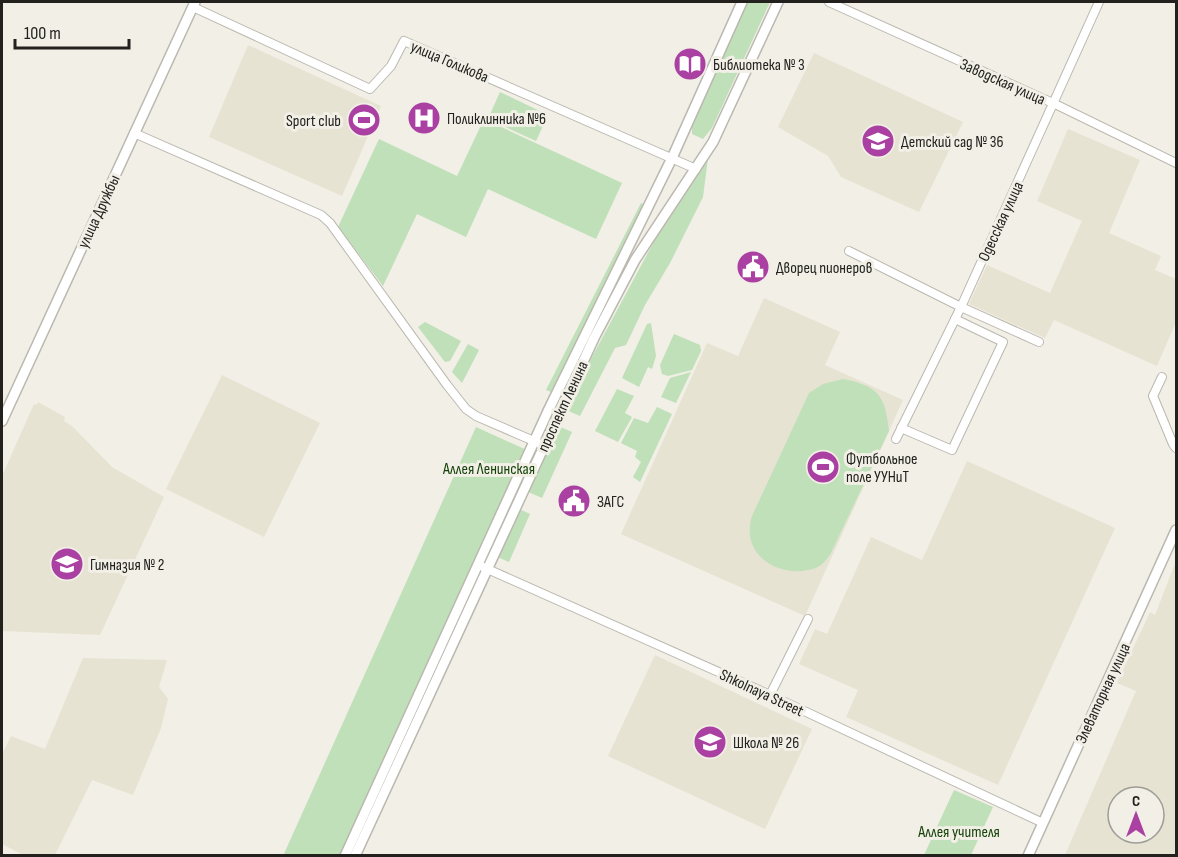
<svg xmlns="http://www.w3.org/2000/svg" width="1178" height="857" viewBox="0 0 1178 857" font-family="'Sofia Sans Condensed',sans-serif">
<rect width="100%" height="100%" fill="#f1efe6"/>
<g fill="#e7e3d3" fill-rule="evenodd">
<path d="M248 45 381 106 342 196 209 137Z"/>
<path d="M814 53 963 122 919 212 841 177 828 156 778 127Z"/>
<path d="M1068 129 1140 160 1109 233 1161 256 1155 270 1176 279V322L1157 366 1054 320 1045 338 969 304 987 265 1050 293 1082 221 1037 201Z"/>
<path d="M764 298 840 332 825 365 903 400 805 616 621 534 707 343 738 356Z"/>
<path d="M222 375 320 423 264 537 166 489Z"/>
<path d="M38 402 65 417 64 421 72 426 112 467 164 497 100 635 2 631V476L34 404 36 405Z"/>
<path d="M967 461 1115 528 998 785 846 717 858 690 799 664 815 629 827 634 871 537 922 560Z"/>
<path d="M1176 561V855H1065L1136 691 1117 683 1150 612 1155 615ZM1118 797H1154V833H1118Z"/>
<path d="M655 655 812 729 765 829 608 756Z"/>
<path d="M83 658 167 660 159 687 168 699 161 728 133 795 92 780 55 855H23L2 844V754L11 736 45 749Z"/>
</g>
<g fill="#bfe0b8">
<path d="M746 2H770L712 128 703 139 692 134V122Z"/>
<path d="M500 92 548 115 536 141 488 119Z"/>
<path d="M484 119 622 183 596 239 488 189 466 237 417 214 383 286 338 227 379 139 457 176Z"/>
<path d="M708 158 703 197 670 263 645 305 626 345 615 348 580 416 564 409 664 223Z"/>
<path d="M641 203 645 205 551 392 546 390Z"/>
<path d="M425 322 461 341 450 361 445 362 418 327Z"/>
<path d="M651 323 656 356 652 369 648 367 639 387 622 378 647 324Z"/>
<path d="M674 334 700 345 701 351 692 370 668 376 662 374 660 365Z"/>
<path d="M468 344 479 350 462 383 452 372Z"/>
<path d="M691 372 676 403 661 397 670 378Z"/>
<path d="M843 379C879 386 885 396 889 431L830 555C827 558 824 563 821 565 816 569 808 570 803 571 770 574 741 550 752 516L809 393 823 384Z"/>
<path d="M617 389 634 396 625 413 632 417 618 442 595 431Z"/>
<path d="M657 407 672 414 640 482 633 477 641 462 635 457 637 451 621 443 634 418 648 423Z"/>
<path d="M556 425 572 432 542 498 526 491Z"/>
<path d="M476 427 529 451 340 855 283 856Z"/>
<path d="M517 508 530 514 509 562 495 556Z"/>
<path d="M954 790 993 807 971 855H924Z"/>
</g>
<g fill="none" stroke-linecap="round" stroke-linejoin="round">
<g stroke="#bab8af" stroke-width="10">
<g id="minor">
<path d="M829 2 1055 104 1176 163"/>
<path d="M193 7 370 89 391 66 404 41 696 169"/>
<path d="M134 133 321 215 330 223 447 385 466 409 476 416 543 445"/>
<path d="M849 251 961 307 1039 342"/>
<path d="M1162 377 1153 396 1173 444 1176 448"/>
<path d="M901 428 952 450 1003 342 955 319"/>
<path d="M896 439 961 307 1099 2"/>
<path d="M483 567 770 695 1043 823"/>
<path d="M770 695 808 619"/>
</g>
</g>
<g stroke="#bab8af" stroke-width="12">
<g id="major">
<path d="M2 421 195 2"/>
<path d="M345 856 548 411 672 158 742 2"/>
<path d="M355 856 594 338 635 260 713 142 778 2"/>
<path d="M1028 856 1176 530"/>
</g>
</g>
<use href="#minor" stroke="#fff" stroke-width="8"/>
<use href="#major" stroke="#fff" stroke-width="9"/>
</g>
<defs>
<g id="library-disc" transform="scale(1.725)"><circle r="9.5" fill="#aa41a2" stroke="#f1efe6"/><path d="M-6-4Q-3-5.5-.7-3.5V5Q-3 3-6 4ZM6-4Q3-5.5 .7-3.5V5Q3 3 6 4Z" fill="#fff"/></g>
<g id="hospital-disc" transform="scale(1.725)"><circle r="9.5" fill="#aa41a2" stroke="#f1efe6"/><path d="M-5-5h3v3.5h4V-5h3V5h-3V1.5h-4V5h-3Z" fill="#fff"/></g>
<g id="stadium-disc" transform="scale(1.725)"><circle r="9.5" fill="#aa41a2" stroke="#f1efe6"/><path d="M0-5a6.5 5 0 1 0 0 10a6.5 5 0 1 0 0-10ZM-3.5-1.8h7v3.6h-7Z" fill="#fff"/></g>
<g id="school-disc" transform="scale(1.725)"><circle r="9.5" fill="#aa41a2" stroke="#f1efe6"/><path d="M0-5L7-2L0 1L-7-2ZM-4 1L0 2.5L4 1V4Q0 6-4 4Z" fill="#fff"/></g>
<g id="civic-disc" transform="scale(1.725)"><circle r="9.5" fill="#aa41a2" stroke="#f1efe6"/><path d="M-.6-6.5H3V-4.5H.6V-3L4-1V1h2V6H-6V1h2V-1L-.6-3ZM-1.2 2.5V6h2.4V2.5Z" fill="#fff"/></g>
</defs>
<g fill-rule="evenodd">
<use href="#library-disc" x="690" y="64"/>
<use href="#hospital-disc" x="424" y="118"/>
<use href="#stadium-disc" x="364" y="120"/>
<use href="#school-disc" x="878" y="141"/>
<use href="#civic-disc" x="753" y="267"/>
<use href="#stadium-disc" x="823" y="467"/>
<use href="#civic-disc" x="574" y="501"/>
<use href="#school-disc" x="67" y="564"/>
<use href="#school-disc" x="710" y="742"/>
</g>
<g text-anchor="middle" stroke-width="6" stroke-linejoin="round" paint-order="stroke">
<g font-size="16" fill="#22211e" stroke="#f1efe6">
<text transform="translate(450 61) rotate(23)" y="6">улица Голикова</text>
<text transform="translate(1003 81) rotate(24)" y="6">Заводская улица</text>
<text transform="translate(98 211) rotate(-65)" y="6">улица Дружбы</text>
<text transform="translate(1000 221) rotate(-65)" y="6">Одесская улица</text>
<text transform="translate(562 406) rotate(-65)" y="6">проспект Ленина</text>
<text transform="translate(762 692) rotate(25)" y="6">Shkolnaya Street</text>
<text transform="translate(1102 693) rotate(-65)" y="6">Элеваторная улица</text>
</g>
<g font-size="16" fill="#22211e" stroke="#f1efe6" text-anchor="start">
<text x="713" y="70">Библиотека № 3</text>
<text x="447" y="124">Поликлинника №6</text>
<text x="341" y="126" text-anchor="end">Sport club</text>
<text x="901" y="147">Детский сад № 36</text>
<text x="776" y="273">Дворец пионеров</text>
<text x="846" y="464">Футбольное<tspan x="846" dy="18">поле УУНиТ</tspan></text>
<text x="597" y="507">ЗАГС</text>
<text x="90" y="570">Гимназия № 2</text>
<text x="733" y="748">Школа № 26</text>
</g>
<g font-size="16" fill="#16430a" stroke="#f1efe6">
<text x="489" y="474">Аллея Ленинская</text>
<text x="959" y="837">Аллея учителя</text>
</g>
</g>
<rect width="1178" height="857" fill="none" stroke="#22211e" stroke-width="6"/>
<g transform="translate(1136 815)"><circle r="28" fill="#f1efe6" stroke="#9e9d96" stroke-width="1.5"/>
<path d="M0-4.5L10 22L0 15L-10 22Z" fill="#aa41a2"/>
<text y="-9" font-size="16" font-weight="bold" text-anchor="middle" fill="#22211e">С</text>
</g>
<path d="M15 39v9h114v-9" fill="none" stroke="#22211e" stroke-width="3"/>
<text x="24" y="39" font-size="18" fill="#22211e" stroke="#f1efe6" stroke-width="4.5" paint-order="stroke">100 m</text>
</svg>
